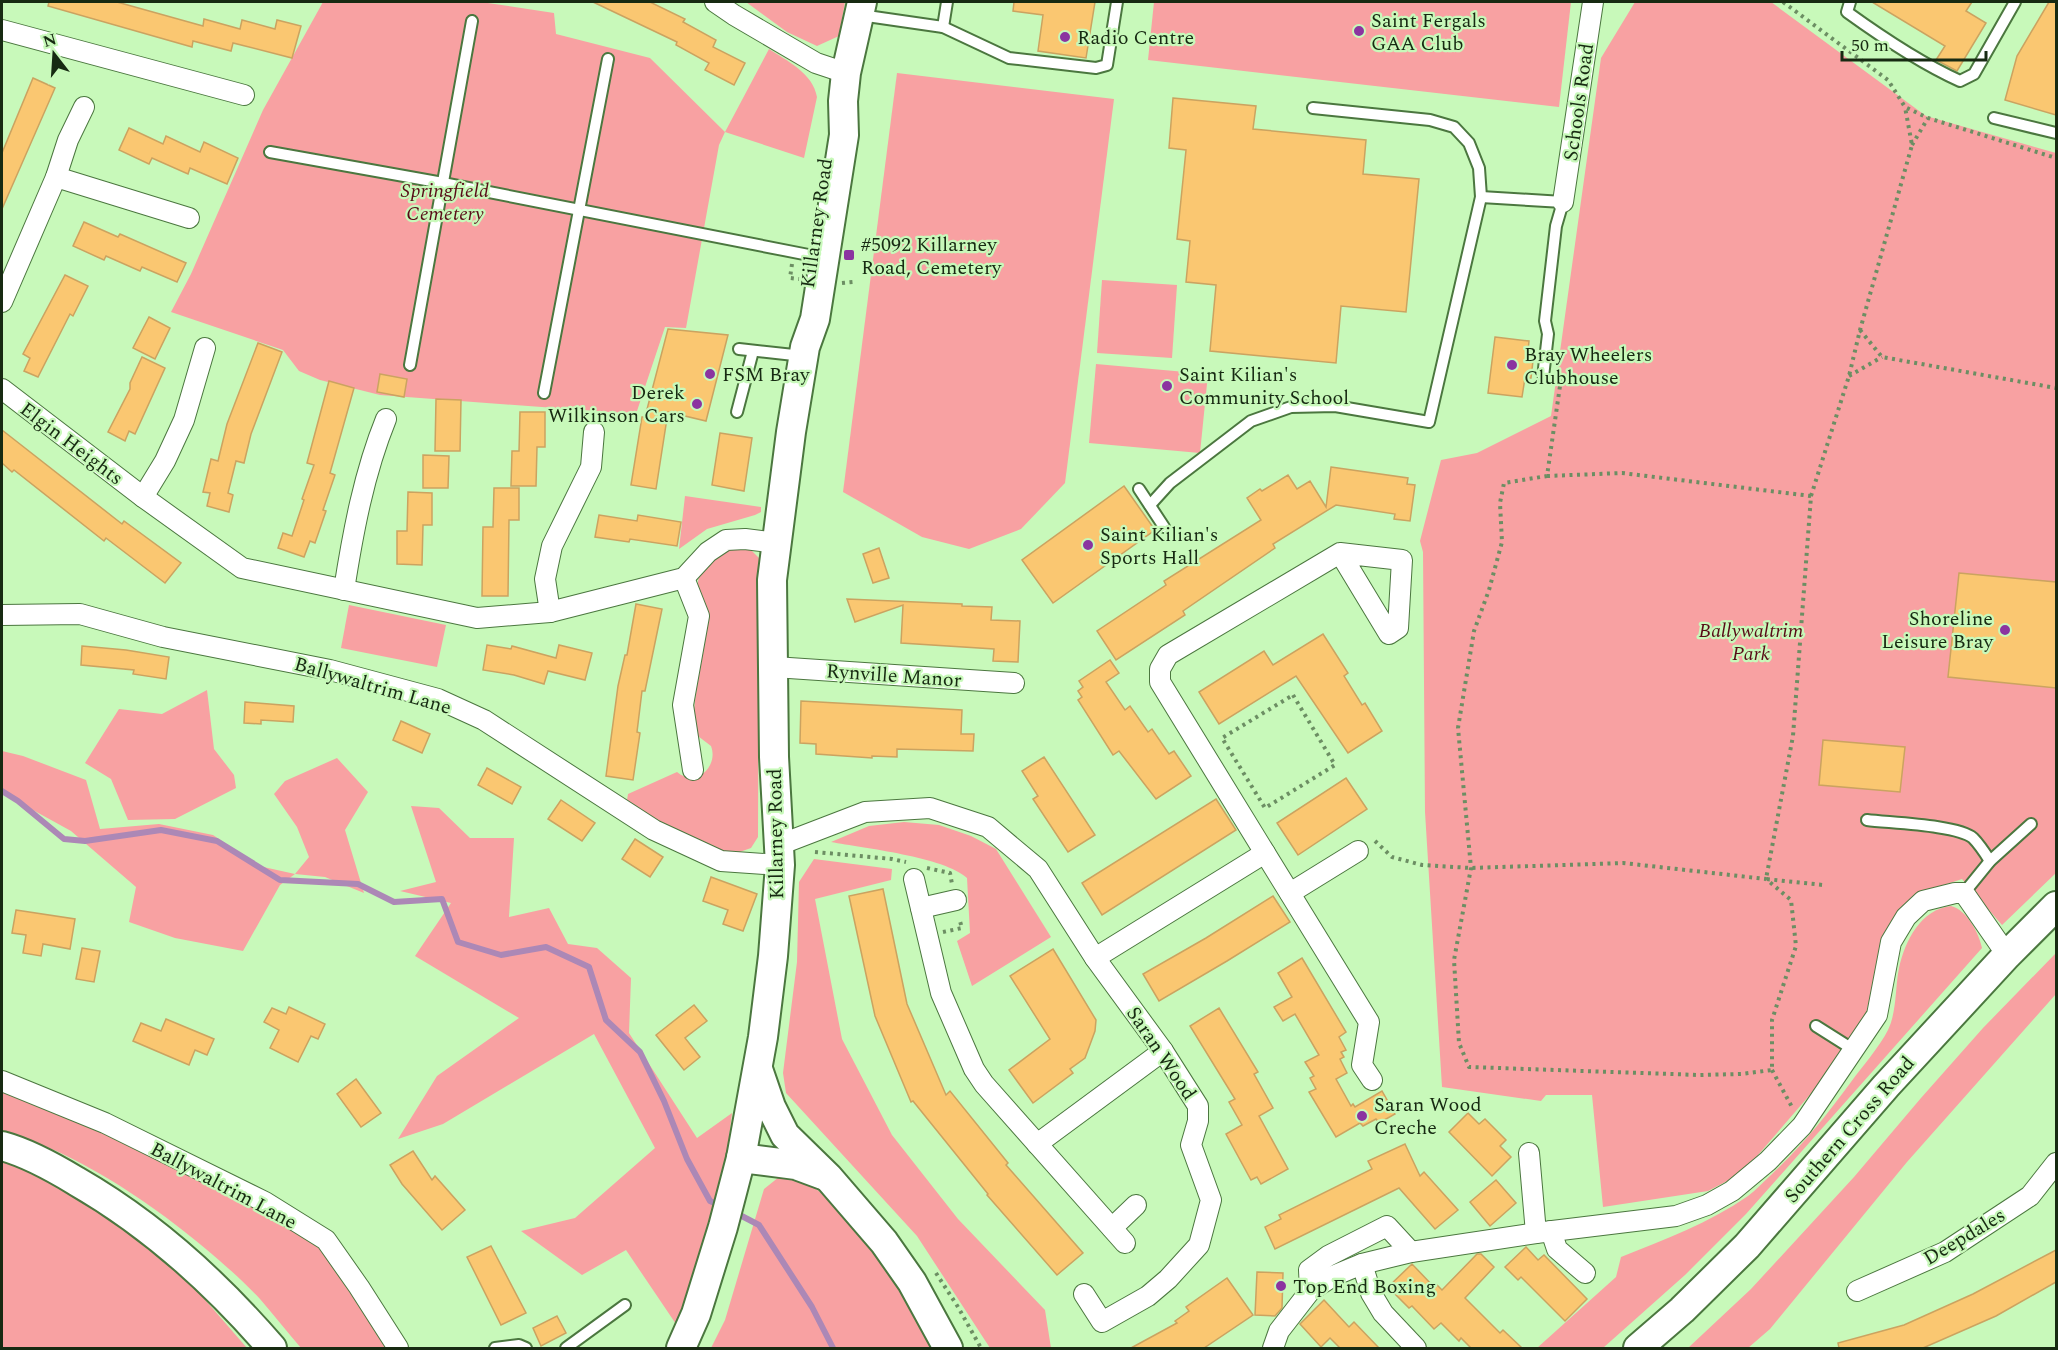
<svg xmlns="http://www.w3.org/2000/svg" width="2058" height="1350" viewBox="0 0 2058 1350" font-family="Spectral,serif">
<rect width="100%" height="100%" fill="#c8f9ba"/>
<g fill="#f8a1a2">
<path d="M323 2H481L554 13 556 34 650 58 725 132 769 49C787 61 813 73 817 97L804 158 725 132 719 145 686 328 665 327 636 414 380 395 320 380 299 371 283 350 171 312 191 274 263 110Z"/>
<path d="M746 2H845L839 36 817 46 787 32Z"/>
<path d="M1154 2H1571L1559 107 1148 60Z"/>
<path d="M1635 2H1771L1926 116 2056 153V873L2002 925 1962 879 1914 895 1885 938 1865 1017 1833 1068 1752 1162 1731 1179 1708 1191 1603 1207 1592 1095H1546L1541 1101 1442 1087 1425 812 1423 552 1420 541 1441 460 1477 453 1551 416 1601 58Z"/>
<path d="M897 73 1114 99 1065 483 1021 529 969 549 922 537 843 492Z"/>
<path d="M1102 280 1177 285 1172 358 1097 353Z"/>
<path d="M1096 364 1208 374 1200 453 1089 443Z"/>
<path d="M685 496 761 507V512L755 515 707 529 679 549Z"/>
<path d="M737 547 751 550 759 558 758 837 751 848 731 855 626 807 628 794 677 772C695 788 719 767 711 746L694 733C691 696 705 660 707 622 708 608 697 596 698 582 699 570 709 559 716 550Z"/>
<path d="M349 605 446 625 437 667 341 648Z"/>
<path d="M207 690 214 749 234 775 236 788 175 819 128 820 111 779 85 763 119 709 162 714Z"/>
<path d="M2 751 23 756 86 780 100 829 159 824 213 835 259 866 295 874 309 857 297 827 274 794 285 781 337 758 368 792 345 830 364 893 325 877 295 874 280 885 243 951 175 938 129 922 136 887 71 831 2 793Z"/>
<path d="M411 806 439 808 470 838H514L509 917 549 908 568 944 597 948 631 978 629 1033 697 1138 732 1113 720 1212 678 1327 626 1250 582 1275 521 1231 575 1218 655 1148 594 1034 443 1124 398 1139 437 1076 519 1018 415 956 451 903 400 891 436 882Z"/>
<path d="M904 822 939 825 971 836 996 849 1051 937 972 986 957 941 970 933 967 878C945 857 863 848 831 842L869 826Z"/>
<path d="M814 859 892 869 891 880 815 899 842 1039 892 1135 958 1219 1045 1310 1051 1348H990L917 1236 786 1093 783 1073 797 962 799 882Z"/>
<path d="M1951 906C1967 910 1979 933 1982 948L1746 1214 1685 1275 1603 1348H1537L1616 1277 1621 1257C1664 1240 1709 1223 1748 1196 1756 1190 1763 1182 1771 1175 1801 1147 1827 1115 1851 1082 1862 1067 1880 1046 1888 1030 1897 1011 1895 988 1899 968 1905 941 1921 909 1951 906Z"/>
<path d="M2056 953V994L1907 1162 1770 1329 1748 1348H1688L1751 1289 1854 1177 1921 1098 1983 1028Z"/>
<path d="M2 1090 102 1132 253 1203 313 1242 336 1265 387 1348H301C287 1332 274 1315 260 1299 200 1236 86 1151 2 1132Z"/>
<path d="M2 1161 40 1171 174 1264 247 1348H2Z"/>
<path d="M788 1175C796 1179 805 1182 813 1187 860 1219 907 1297 931 1348H711L725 1320 764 1189 779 1177Z"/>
</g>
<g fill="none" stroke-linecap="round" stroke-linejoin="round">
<g stroke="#ac88b6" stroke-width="6">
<path d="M2 791 18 801 64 839 85 841 161 830 217 841 280 880 358 884 394 902 442 899 458 942 501 955 546 947 589 967 606 1020 640 1052 664 1101 687 1159 710 1201 721 1206"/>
<path d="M736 1213 759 1225 812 1307 833 1348"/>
</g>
</g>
<g fill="#fac771" stroke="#cba360" stroke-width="1.5">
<path d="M49 2H117L203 26 204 19 240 29 242 20 275 29 277 20 301 26 292 58 233 43 231 51 193 41 192 47 48 6Z"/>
<path d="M593 2H650L685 19 683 22 716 40 713 47 745 63 734 85 705 70 709 63 676 45 677 42Z"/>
<path d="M1014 2H1095L1086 58 1038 51 1043 15 1013 11Z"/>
<path d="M1872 2H1972L1966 11 1986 23 1957 71 1936 60 1945 46Z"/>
<path d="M2049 2H2056V115L2005 100 2017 56Z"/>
<path d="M33 78 55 88 2 209V153Z"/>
<path d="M1173 98 1256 106 1253 129 1366 140 1363 174 1419 179 1406 312 1341 306 1336 363 1210 351 1216 285 1186 282 1190 241 1177 239 1186 150 1169 148Z"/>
<path d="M129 128 163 144 166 136 200 152 204 142 238 158 227 184 190 168 188 174 152 158 149 164 119 150Z"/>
<path d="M84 222 118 237 120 234 186 263 177 282 142 267 140 271 106 256 104 260 73 246Z"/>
<path d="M65 275 88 286 73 316 70 314 38 377 24 371 30 358 23 354Z"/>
<path d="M149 317 170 328 155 359 133 348Z"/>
<path d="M668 329 728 335 706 421 668 412 656 489 631 485 642 417H645Z"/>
<path d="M1495 337 1529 341 1528 351 1534 352 1531 378H1525L1522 397 1488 393Z"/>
<path d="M258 343 282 352 251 434 244 463 236 461 228 493 233 495 229 512 207 506 210 493 203 492 211 459 218 461 227 424Z"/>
<path d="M142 357 165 368 135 434 129 431 125 441 108 432 130 389V383Z"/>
<path d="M380 374 407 379 404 397 377 392Z"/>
<path d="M329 381 354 388 330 473 335 475 323 510 326 511 315 543 310 541 304 557 278 548 283 533 292 536 304 500 302 499 314 465 307 463Z"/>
<path d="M436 399 461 400 460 451H435Z"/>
<path d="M520 412H545V447H537L536 486H511L512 451H519Z"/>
<path d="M2 430 122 524 124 521 181 563 165 583 106 538 104 541 14 470 12 472 2 463Z"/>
<path d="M720 433 752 438 744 491 712 485Z"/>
<path d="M423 455 449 456 448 488H423Z"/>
<path d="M1331 467 1408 478 1407 484 1415 485 1410 521 1394 519 1395 514 1336 505 1273 544 1275 548 1183 611 1185 615 1116 660 1097 631 1166 585 1164 581 1261 520 1247 498 1260 489 1262 491 1288 475 1297 489 1310 481 1326 507Z"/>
<path d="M1124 486 1155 530 1053 603 1022 560Z"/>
<path d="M494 488H519V520H509L508 596H482L483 527H493Z"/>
<path d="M408 492 432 493V525H423L422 565 397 564V531H407Z"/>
<path d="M599 515 637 521 638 515 681 522 677 546 630 539 629 542 595 537Z"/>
<path d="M879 548 889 578 873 583 863 554Z"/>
<path d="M1959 573 2056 582V688L1948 677Z"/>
<path d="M847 599 962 604V606L992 607 991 620 1020 621 1018 662 993 661 994 649 901 643 903 605 855 622Z"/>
<path d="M636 604 662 609 645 691H642L637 732 640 733 633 780 606 776 618 686 625 655H627Z"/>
<path d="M1323 634 1348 673 1344 676 1362 705 1365 703 1382 731 1348 753 1296 676 1219 724 1199 692 1264 651 1273 665Z"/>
<path d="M487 645 511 649 512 646 556 658 559 645 592 653 585 680 548 671 544 684 514 675 483 670Z"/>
<path d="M82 646 126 650 169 657 166 679 133 674 134 670 81 665Z"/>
<path d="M1110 660 1119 673 1106 682 1125 710 1130 706 1148 732 1152 729 1169 754 1174 751 1191 776 1156 799 1119 751 1113 755 1078 700 1082 697 1078 691 1083 687 1079 681Z"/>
<path d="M801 701 962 710 961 734H974L973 751 897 749V757L872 756V758L816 754V744L800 743Z"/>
<path d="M245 702 294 706 293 722 261 720V724L244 723Z"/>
<path d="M401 721 430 734 422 753 393 740Z"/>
<path d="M1823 740 1905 747 1900 792 1819 785Z"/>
<path d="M1044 757 1095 835 1068 852 1033 799 1038 796 1022 771Z"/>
<path d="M487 768 521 787 512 804 478 785Z"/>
<path d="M1346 778 1367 809 1298 855 1277 823Z"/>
<path d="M1216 799 1236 830 1102 915 1082 883Z"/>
<path d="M561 800 595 823 582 841 548 819Z"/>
<path d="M635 839 663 857 650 877 622 859Z"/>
<path d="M711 877 757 894 743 931 723 924 728 910 703 901Z"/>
<path d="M883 889 907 1004 946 1095 950 1091 1008 1163 1006 1165 1083 1253 1057 1275 987 1195 988 1194 913 1101 911 1102 875 1016 849 896Z"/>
<path d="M1273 896 1290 922 1227 961 1159 1001 1143 974 1206 938Z"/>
<path d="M16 910 75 919 70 949 43 944 41 956 23 953 26 935 12 933Z"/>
<path d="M82 948 100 951 94 982 76 979Z"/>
<path d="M1053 949 1096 1020 1095 1031 1085 1058 1070 1069 1073 1073 1033 1103 1009 1070 1050 1039 1010 976Z"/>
<path d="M1302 958 1346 1032 1339 1037 1346 1050 1341 1052 1344 1057 1340 1059 1347 1073 1336 1079 1351 1106 1353 1104 1355 1107 1382 1091 1395 1114 1379 1123 1376 1119 1363 1126 1360 1123 1336 1137 1309 1092 1316 1089 1310 1078 1314 1076 1305 1062 1319 1055 1295 1014 1283 1021 1274 1007 1292 997 1278 973Z"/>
<path d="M694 1005 707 1021 685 1038 700 1057 684 1070 656 1035Z"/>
<path d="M289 1007 325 1024 318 1039 311 1036 298 1062 270 1048 279 1030 264 1022 272 1008 286 1014Z"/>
<path d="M1219 1008 1258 1072 1254 1074 1273 1108 1259 1116 1288 1169 1261 1184 1257 1177 1251 1180 1226 1134 1242 1125 1229 1102 1235 1099 1190 1026Z"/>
<path d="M166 1019 214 1039 207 1055 195 1050 189 1065 133 1041 141 1023 161 1031Z"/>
<path d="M356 1079 381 1113 361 1127 337 1094Z"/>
<path d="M1468 1113 1479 1124 1485 1119 1506 1140 1500 1146 1511 1157 1492 1176 1449 1132Z"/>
<path d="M1405 1144 1420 1176 1424 1172 1458 1210 1435 1229 1399 1188 1275 1249 1265 1227 1281 1219 1279 1215 1372 1169 1368 1161Z"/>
<path d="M413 1151 432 1180 435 1176 465 1210 442 1230 402 1184 390 1165Z"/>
<path d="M1496 1180 1516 1203 1490 1226 1470 1202Z"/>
<path d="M491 1246 526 1313 501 1325 467 1257Z"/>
<path d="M1526 1247 1538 1260 1544 1255 1587 1299 1565 1321 1521 1277 1518 1280 1505 1267Z"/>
<path d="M2056 1250V1282L1996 1316 1923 1348H1839L1838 1343 1904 1325 1973 1294Z"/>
<path d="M1477 1254H1481L1494 1267 1465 1298 1500 1333 1503 1330 1522 1348H1471L1461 1338 1459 1341 1441 1323 1434 1329 1412 1306 1409 1308 1388 1287 1412 1264 1434 1287 1437 1285 1442 1290Z"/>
<path d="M1257 1272 1283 1273 1282 1308 1275 1316 1255 1315Z"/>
<path d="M1227 1278 1253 1315 1204 1348H1131L1177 1323 1175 1321 1189 1311 1186 1307Z"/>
<path d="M1324 1300 1349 1327 1354 1322 1379 1348H1340L1330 1338 1321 1347 1300 1324Z"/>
<path d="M557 1316 566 1333 541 1346 533 1328Z"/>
</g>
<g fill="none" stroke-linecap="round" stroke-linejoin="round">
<g stroke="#4b773f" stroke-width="14">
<g id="lane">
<path d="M1850 2 1847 12C1883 38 1920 63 1960 81L1974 74 2015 2"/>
<path d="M860 15 943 27 1009 58 1096 68 1107 65 1117 2"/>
<path d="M943 27 947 2"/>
<path d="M1994 118 2056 133"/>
<path d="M270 152 443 183 824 258"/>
<path d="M1481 197 1563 202 1556 226 1545 321 1548 334 1543 377"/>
<path d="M739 349 803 356"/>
<path d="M410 365 472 21"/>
<path d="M544 393 608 59"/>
<path d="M737 412 753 351"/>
<path d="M1139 489 1164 527"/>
<path d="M1150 505 1170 483 1251 421 1291 407 1335 406 1429 422 1481 197 1479 168 1469 143 1454 127 1430 120 1313 108"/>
<path d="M1867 820C1890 823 1958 825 1973 838 1980 845 1985 853 1990 861"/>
<path d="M1964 893 1990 861 2031 824"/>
<path d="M1816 1026 1854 1050"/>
<path d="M495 1348 519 1345 526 1348"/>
<path d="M566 1348 625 1305"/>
</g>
</g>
<g stroke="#4b773f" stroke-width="22">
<g id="street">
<path d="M715 2 734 15 816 63 846 73"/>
<path d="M2 30 244 95"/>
<path d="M56 177 189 218"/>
<path d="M1563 202 1593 2"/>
<path d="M2 302 56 177 68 140 84 107"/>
<path d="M2 389 143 497 242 568 477 618 550 612 684 578 708 552 726 540 745 539 776 543"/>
<path d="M143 497 165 461 184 420 205 348"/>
<path d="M684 578 699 616 683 705 693 770"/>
<path d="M344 590C353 532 364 473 386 419"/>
<path d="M550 612 545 579 552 546 591 467 594 432"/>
<path d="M2 615 80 614 163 637 330 670 438 699 484 720 654 830 721 861 780 865"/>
<path d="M774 667 1014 683"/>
<path d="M779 845 865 812 930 808 988 827 1038 869 1095 958 1163 1051 1198 1106V1121L1191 1145 1211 1200 1199 1245 1168 1279 1148 1296 1102 1322 1084 1294"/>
<path d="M1265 853 1369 1022 1362 1065 1372 1080"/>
<path d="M914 879 941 993 974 1069 984 1084 1125 1243"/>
<path d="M1290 893 1358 851"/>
<path d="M921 908 956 900"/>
<path d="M1095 958 1265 853 1160 682V669L1168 655 1340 553 1389 634 1398 628 1402 560 1340 553"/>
<path d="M2 1081 105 1123 265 1202 326 1240 359 1287 398 1348"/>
<path d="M1037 1144 1163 1051"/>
<path d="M1529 1153 1536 1233"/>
<path d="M1112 1228 1136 1205"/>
<path d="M1551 1231 1557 1249 1585 1273"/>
<path d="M1362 1264 1371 1293 1383 1313 1416 1348"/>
<path d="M1310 1291 1309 1270 1328 1256 1387 1226 1411 1252"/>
<path d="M1857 1291 1945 1252 2030 1196 2056 1163"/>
<path d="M1273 1348 1279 1331 1310 1291 1333 1276 1362 1264 1411 1252 1536 1233 1676 1216 1707 1205 1732 1191 1768 1161 1802 1126 1877 1015 1891 942 1906 917 1923 901 1955 893H1964L2007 955"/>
</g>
</g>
<g stroke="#4b773f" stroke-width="32">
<g id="secondary">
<path d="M758 1069 771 1107 785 1135 828 1177 884 1242 912 1282 948 1348"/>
<path d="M2 1146C28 1153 53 1167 76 1181 151 1224 216 1283 272 1348"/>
<path d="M741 1158 796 1165 823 1175"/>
<path d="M681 1348 696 1314 723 1227 741 1158 763 1037 773 956 780 865 774 757 772 580 791 432 805 347 815 319 844 135 843 101 846 73 862 2"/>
<path d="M1638 1348 1682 1310 1747 1246 1886 1086 2007 955 2056 906"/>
</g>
</g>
<g stroke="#6c8e63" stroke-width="4" stroke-dasharray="3 4.5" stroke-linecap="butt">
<path d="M1783 2 1888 80 1905 107 1928 118 2056 158"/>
<path d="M1912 145 1928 118"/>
<path d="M792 264 790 278 799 279"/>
<path d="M842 283 853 282"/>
<path d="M1860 330 1882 357 2056 388"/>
<path d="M1849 376 1882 357"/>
<path d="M1547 476 1622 473 1811 496 1793 736 1766 879 1823 885"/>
<path d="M1811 496 1849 376 1860 330 1912 145 1905 107"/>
<path d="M1293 695 1335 765 1265 808 1222 738Z"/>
<path d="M1375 841 1392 857 1422 865 1471 868 1623 863 1766 879 1791 900 1796 946 1772 1020V1070L1741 1074 1699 1075 1469 1067 1459 1043 1454 960 1471 868 1458 728 1474 631 1489 590 1502 542 1500 503 1504 483 1547 476 1561 379 1556 378"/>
<path d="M815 852 892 859 906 862"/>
<path d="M927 868 950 873 952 884"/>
<path d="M943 932 962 928 959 918"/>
<path d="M1772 1070 1793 1109"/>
<path d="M936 1273 958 1307 981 1348"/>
</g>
<use href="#lane" stroke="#fff" stroke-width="10"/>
<use href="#street" stroke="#fff" stroke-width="20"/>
<use href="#secondary" stroke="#fff" stroke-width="28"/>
</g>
<g fill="#8b34a0" stroke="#c8f9ba" stroke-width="2">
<circle cx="1359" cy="31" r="6"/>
<circle cx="1065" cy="37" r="6"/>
<rect x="843" y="249" width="12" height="12" rx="3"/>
<circle cx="1512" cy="365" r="6"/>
<circle cx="710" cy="374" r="6"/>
<circle cx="1167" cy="386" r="6"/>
<circle cx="697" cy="404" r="6"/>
<circle cx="1088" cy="545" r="6"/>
<circle cx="2005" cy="630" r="6"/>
<circle cx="1362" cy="1116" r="6"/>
<circle cx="1281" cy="1286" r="6"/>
</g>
<g text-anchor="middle" stroke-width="4.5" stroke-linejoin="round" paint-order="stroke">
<g font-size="20" fill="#172a12" stroke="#c8f9ba" text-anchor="start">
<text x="1371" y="27">Saint Fergals<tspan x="1371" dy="23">GAA Club</tspan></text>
<text x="1077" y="44">Radio Centre</text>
<text x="861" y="251">#5092 Killarney<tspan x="861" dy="23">Road, Cemetery</tspan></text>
<text x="1524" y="361">Bray Wheelers<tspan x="1524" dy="23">Clubhouse</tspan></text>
<text x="722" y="381">FSM Bray</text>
<text x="1179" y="381">Saint Kilian's<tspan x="1179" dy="23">Community School</tspan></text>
<text x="685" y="399" text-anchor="end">Derek<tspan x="685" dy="23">Wilkinson Cars</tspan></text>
<text x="1100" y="541">Saint Kilian's<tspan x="1100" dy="23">Sports Hall</tspan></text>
<text x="1993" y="625" text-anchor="end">Shoreline<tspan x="1993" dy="23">Leisure Bray</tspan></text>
<text x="1374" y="1111">Saran Wood<tspan x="1374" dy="23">Creche</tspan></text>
<text x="1293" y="1293">Top End Boxing</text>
</g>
<g font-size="20" fill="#172a12" stroke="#c8f9ba">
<text transform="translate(1578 102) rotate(-82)" y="7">Schools Road</text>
<text transform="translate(816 223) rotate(-82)" y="7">Killarney Road</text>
<text transform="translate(72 443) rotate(37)" y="7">Elgin Heights</text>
<text transform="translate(894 675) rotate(4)" y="7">Rynville Manor</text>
<text transform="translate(373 685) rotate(16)" y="7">Ballywaltrim Lane</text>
<text transform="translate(775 834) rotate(-91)" y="7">Killarney Road</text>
<text transform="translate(1162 1053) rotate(56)" y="7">Saran Wood</text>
<text transform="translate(1849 1129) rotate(-49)" y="7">Southern Cross Road</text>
<text transform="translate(224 1185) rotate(28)" y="7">Ballywaltrim Lane</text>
<text transform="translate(1964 1236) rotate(-31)" y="7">Deepdales</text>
</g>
<g font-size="20" font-style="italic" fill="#580b17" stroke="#c8f9ba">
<text x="445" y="197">Springfield<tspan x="445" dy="23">Cemetery</tspan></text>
<text x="1751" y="637">Ballywaltrim<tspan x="1751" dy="23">Park</tspan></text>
</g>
</g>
<rect width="2058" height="1350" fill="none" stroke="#172a12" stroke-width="6"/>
<g transform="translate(54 54) rotate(343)" stroke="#c8f9ba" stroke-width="4.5" paint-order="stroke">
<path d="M0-4.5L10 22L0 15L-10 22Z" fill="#172a12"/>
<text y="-9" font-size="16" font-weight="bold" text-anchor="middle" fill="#172a12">N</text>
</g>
<path d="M1842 51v9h144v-9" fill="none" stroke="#172a12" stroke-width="3"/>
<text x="1851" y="51" font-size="18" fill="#172a12" stroke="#c8f9ba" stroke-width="4.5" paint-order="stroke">50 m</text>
</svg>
